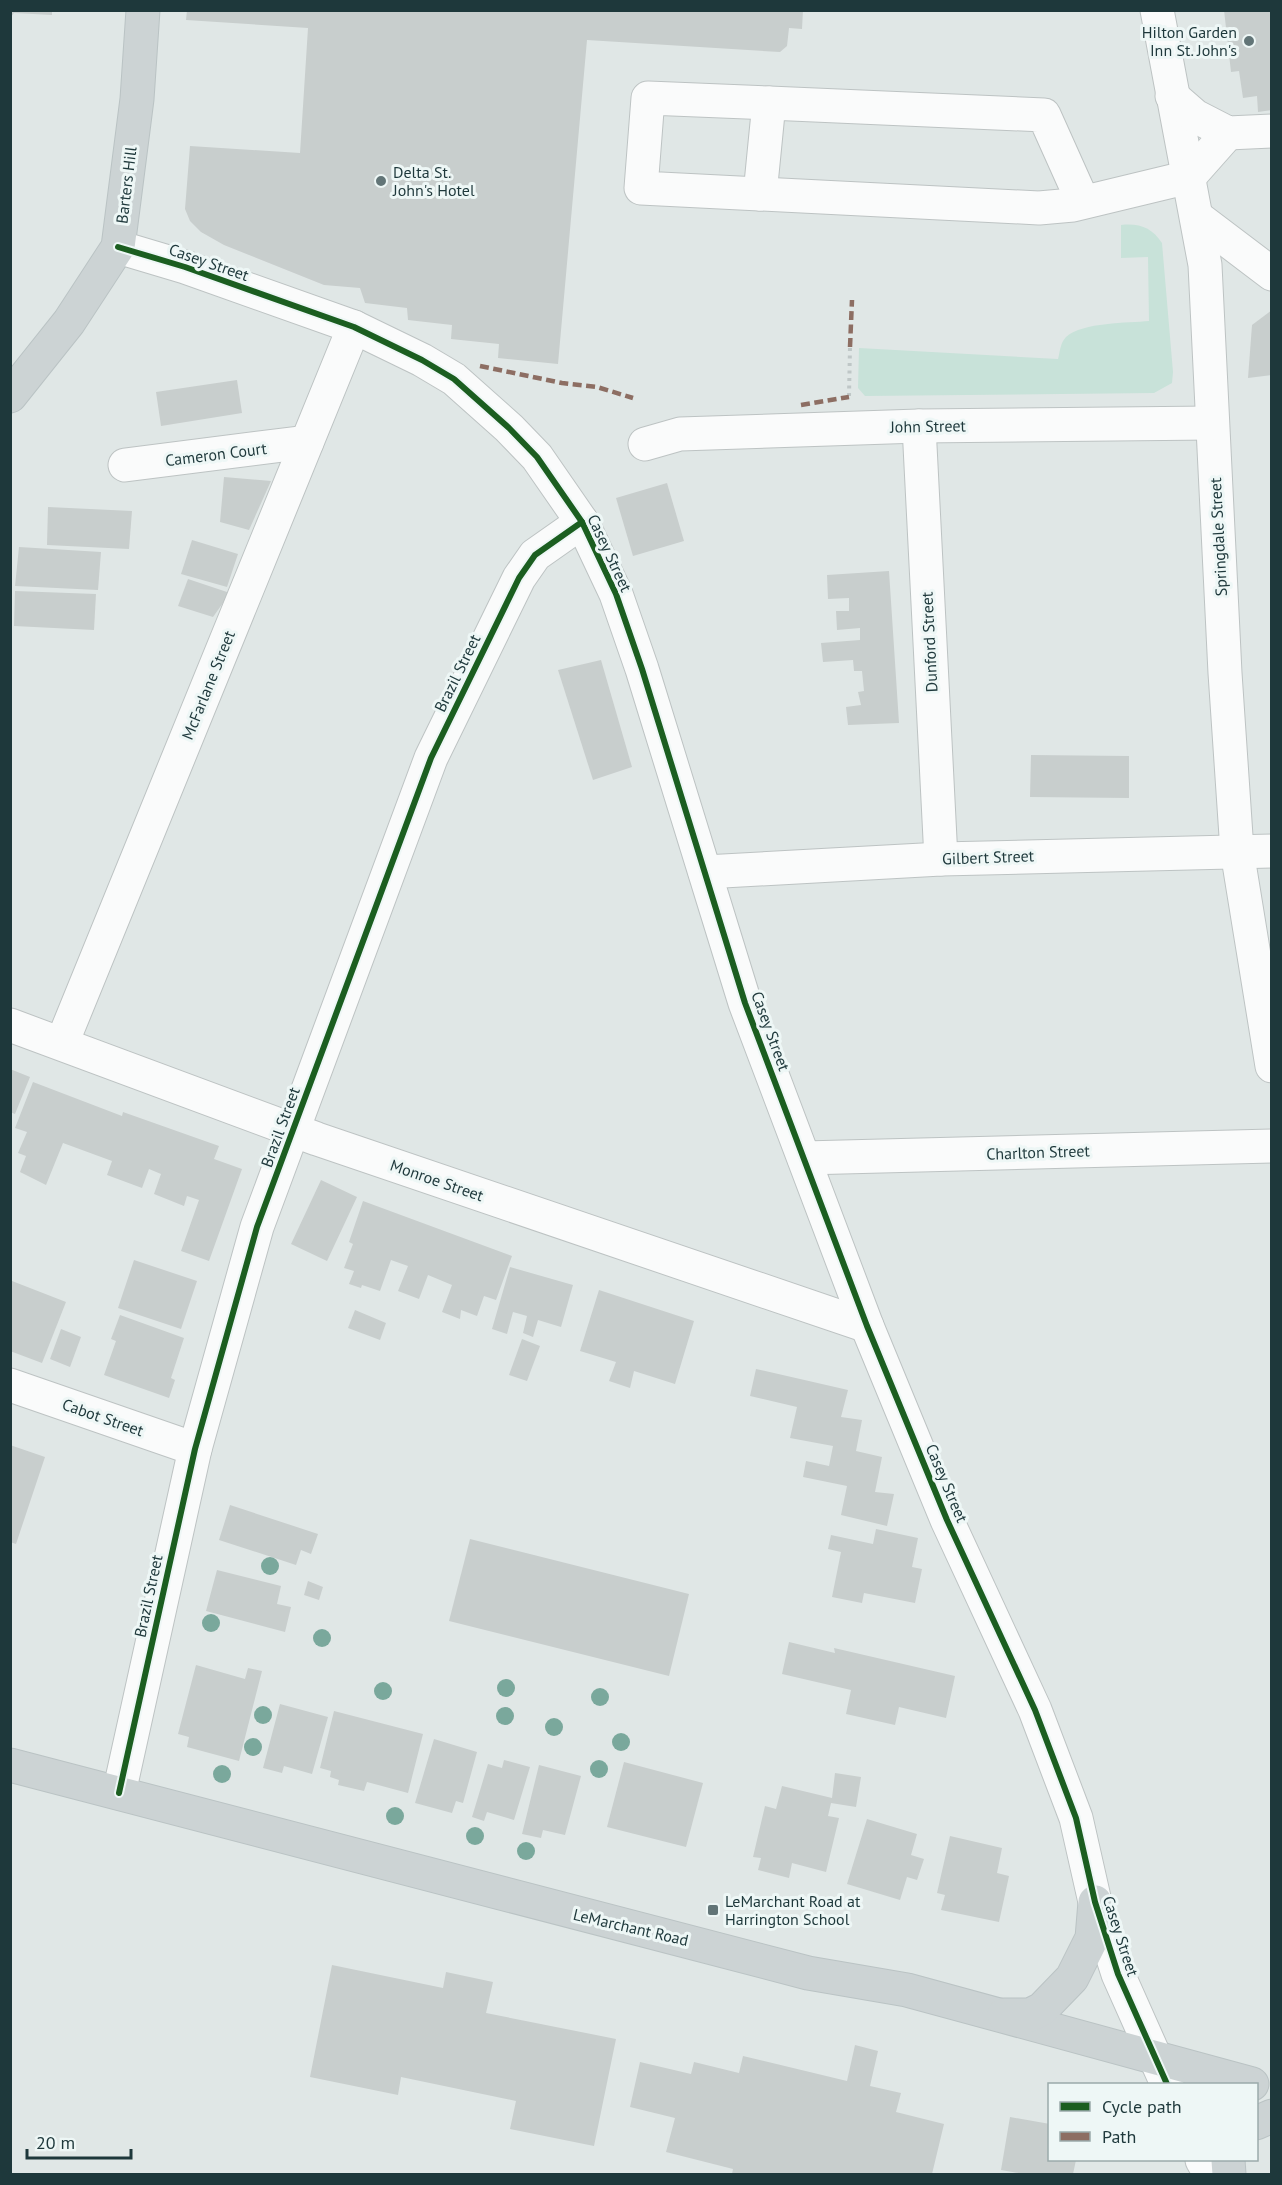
<svg xmlns="http://www.w3.org/2000/svg" width="1282" height="2185" viewBox="0 0 1282 2185" font-family="'PT Sans',sans-serif">
<rect width="100%" height="100%" fill="#e0e7e6"/>
<path fill="#c8e2d9" d="M1121 225C1140 223 1152 228 1162 243L1173 372 1172 383 1154 393 865 396 858 388 859 348 1058 359C1060 352 1060 343 1066 337 1083 322 1128 323 1149 321L1148 257 1121 258Z"/>
<g fill="#c8cecd">
<path d="M10 10H52V15L14 13 10 18Z"/>
<path d="M187 10H803L802 29 789 28 787 46 780 52 587 40 558 364 498 358 499 344 451 339 452 325 408 320 407 308 365 303 360 288 324 285 224 245 201 232 190 221 185 209 190 146 300 153 308 28 186 20Z"/>
<path d="M1224 10H1272V110L1258 112 1257 96 1243 98 1239 71 1231 72Z"/>
<path d="M1272 310V375L1248 378 1252 325Z"/>
<path d="M237 380 242 413 161 426 156 392Z"/>
<path d="M224 477 271 481 249 530 220 522Z"/>
<path d="M667 483 684 541 633 556 616 498Z"/>
<path d="M48 507 132 511 129 549 47 545Z"/>
<path d="M192 540 238 554 227 587 181 574Z"/>
<path d="M19 547 101 552 98 590 15 586Z"/>
<path d="M889 571 899 723 848 725 846 707 861 705 858 692 864 691 862 671H854L853 660 823 662 821 643 860 640V628L837 630 836 611H849V598L828 599 827 575Z"/>
<path d="M188 579 230 593 213 617 178 606Z"/>
<path d="M15 591 96 594 94 630 14 626Z"/>
<path d="M601 660 632 767 593 780 558 670Z"/>
<path d="M1031 755 1129 756V798L1030 797Z"/>
<path d="M10 1069 30 1077 15 1114 10 1112Z"/>
<path d="M33 1082 122 1116 123 1112 219 1146 214 1159 242 1169 209 1261 181 1251 199 1200 187 1196 184 1206 154 1194 161 1174 149 1169 142 1188 107 1175 112 1161 63 1143 46 1185 20 1172 26 1156 18 1153 27 1132 15 1128Z"/>
<path d="M321 1180 357 1197 327 1261 291 1244Z"/>
<path d="M363 1201 512 1256 496 1300 484 1296 477 1316 461 1310 460 1319 442 1312 452 1285 428 1275 419 1299 398 1291 408 1266 391 1260 380 1291 362 1285 361 1288 349 1284 354 1271 344 1268 353 1244 349 1242Z"/>
<path d="M134 1260 197 1281 181 1329 118 1308Z"/>
<path d="M510 1267 573 1285 561 1327 538 1320 533 1337 523 1333 527 1316 513 1312 507 1334 492 1329Z"/>
<path d="M12 1281 66 1302 42 1363 10 1351Z"/>
<path d="M599 1290 694 1321 675 1384 634 1371 630 1388 609 1381 616 1362 580 1351Z"/>
<path d="M355 1310 386 1323 380 1340 348 1328Z"/>
<path d="M120 1315 184 1338 171 1378 175 1380 169 1398 104 1375 116 1341 111 1339Z"/>
<path d="M61 1329 81 1337 70 1367 50 1359Z"/>
<path d="M522 1339 540 1346 527 1381 509 1375Z"/>
<path d="M756 1369 848 1390 841 1417 862 1420 856 1451 882 1457 875 1492 894 1494 887 1526 841 1515 847 1486 803 1477 806 1461 829 1466 833 1446 790 1438 797 1407 750 1396Z"/>
<path d="M10 1445 45 1457 16 1544 10 1542Z"/>
<path d="M230 1505 318 1534 311 1554 301 1550 296 1565 219 1540Z"/>
<path d="M876 1529 918 1538 912 1567 922 1569 915 1603 864 1593 862 1603 832 1597 841 1552 828 1549 831 1535 873 1544Z"/>
<path d="M470 1539 689 1594 669 1676 449 1621Z"/>
<path d="M217 1570 281 1586 277 1604 291 1607 285 1632 206 1611Z"/>
<path d="M308 1581 323 1587 319 1600 304 1595Z"/>
<path d="M789 1642 835 1653 834 1648 955 1676 946 1718 899 1707 895 1725 846 1714 851 1690 782 1674Z"/>
<path d="M196 1665 245 1679 248 1668 262 1671 239 1761 187 1747 189 1737 178 1734Z"/>
<path d="M280 1704 328 1717 312 1774 284 1766 282 1773 263 1768Z"/>
<path d="M334 1711 423 1734 408 1793 367 1782 364 1791 338 1785 339 1780 330 1777 331 1771 320 1768Z"/>
<path d="M434 1739 477 1752 463 1803 456 1801 452 1813 415 1803Z"/>
<path d="M504 1760 530 1767 514 1820 487 1812 484 1821 472 1817 488 1764 502 1768Z"/>
<path d="M624 1762 703 1783 686 1847 607 1827Z"/>
<path d="M539 1765 581 1776 565 1835 543 1830 541 1838 522 1834Z"/>
<path d="M835 1773 861 1777 856 1807 831 1803 828 1816 839 1818 826 1872 792 1863 789 1878 758 1870 761 1858 753 1857 765 1806 776 1809 782 1786 832 1798Z"/>
<path d="M867 1819 917 1834 911 1855 924 1859 917 1880 907 1877 900 1900 847 1884Z"/>
<path d="M950 1836 1002 1848 997 1873 1009 1876 999 1922 941 1910 945 1895 937 1893Z"/>
<path d="M332 1965 443 1988 446 1972 493 1982 486 2013 616 2039 594 2146 510 2129 516 2101 401 2077 398 2095 310 2077Z"/>
<path d="M855 2045 878 2051 870 2086 901 2093 896 2112 944 2124 932 2174H732L733 2169 666 2152 675 2118 630 2107 640 2062 691 2074 694 2062 739 2073 743 2056 847 2081Z"/>
<path d="M1010 2117 1050 2124V2160H1076L1073 2174H1024L1001 2170Z"/>
</g>
<g fill="none" stroke-linecap="round" stroke-linejoin="round">
<g stroke="#bdc3c3" stroke-width="35">
<g id="minor">
<path d="M1157 10 1205 265 1225 673 1237 851 1272 1066"/>
<path d="M1172 96 1195 116 1228 133 1272 131"/>
<path d="M769 103 648 98 641 188 1039 208 1073 205 1189 177 1228 133"/>
<path d="M760 194 769 103 1044 115 1083 202"/>
<path d="M1198 218 1272 274"/>
<path d="M118 247 185 267 354 327 422 360 454 379 509 428 537 457 582 522 616 594 642 669 745 1003 867 1326 947 1520 1035 1710 1076 1818 1095 1902 1118 1974 1167 2084"/>
<path d="M919 426 941 859"/>
<path d="M645 444 680 434 919 426 1212 423"/>
<path d="M125 465 307 442"/>
<path d="M705 872 941 859 1272 851"/>
<path d="M10 1025 317 1139 867 1326"/>
<path d="M62 1043 354 327"/>
<path d="M804 1158 1272 1146"/>
<path d="M10 1385 195 1449"/>
<path d="M119 1793 195 1449 257 1227 431 758 519 578 535 555 582 522"/>
<path d="M1202 2160 1210 2174"/>
</g>
</g>
<g stroke="#bac3c4" stroke-width="35">
<g id="major">
<path d="M10 396 69 322 118 247 137 99 143 10"/>
<path d="M10 1765 808 1973 907 1990 1252 2084"/>
<path d="M1004 2015H1030L1042 2009 1072 1978 1092 1938 1095 1902"/>
<path d="M1256 2123 1272 2116"/>
<path d="M1228 2160 1229 2174"/>
</g>
</g>
<path stroke="#bfc7c7" stroke-width="4" stroke-dasharray="3 4.5" stroke-linecap="butt" d="M849 396 850 347"/>
<use href="#minor" stroke="#fafbfb" stroke-width="33"/>
<use href="#major" stroke="#ccd3d4" stroke-width="33"/>
<g stroke="#8d6e63" stroke-width="4.5" stroke-dasharray="9 4.5" stroke-linecap="butt">
<path d="M850 347 852 300"/>
<path d="M480 366 562 383 597 387 633 398"/>
<path d="M801 405 849 397"/>
</g>
<g stroke="#eef7f6" stroke-width="10">
<g id="cycleway">
<path d="M118 247 185 267 354 327 422 360 454 379 509 428 537 457 582 522 616 594 642 669 745 1003 867 1326 947 1520 1035 1710 1076 1818 1095 1902 1118 1974 1167 2084"/>
<path d="M119 1793 195 1449 257 1227 431 758 519 578 535 555 582 522"/>
</g>
</g>
<use href="#cycleway" stroke="#1b5e20" stroke-width="6"/>
</g>
<g fill="#7aa89c">
<circle cx="270" cy="1566" r="9"/>
<circle cx="211" cy="1623" r="9"/>
<circle cx="322" cy="1638" r="9"/>
<circle cx="506" cy="1688" r="9"/>
<circle cx="383" cy="1691" r="9"/>
<circle cx="600" cy="1697" r="9"/>
<circle cx="263" cy="1715" r="9"/>
<circle cx="505" cy="1716" r="9"/>
<circle cx="554" cy="1727" r="9"/>
<circle cx="621" cy="1742" r="9"/>
<circle cx="253" cy="1747" r="9"/>
<circle cx="599" cy="1769" r="9"/>
<circle cx="222" cy="1774" r="9"/>
<circle cx="395" cy="1816" r="9"/>
<circle cx="475" cy="1836" r="9"/>
<circle cx="526" cy="1851" r="9"/>
</g>
<g fill="#627577" stroke="#eef7f6" stroke-width="2">
<circle cx="1249" cy="41" r="6"/>
<circle cx="381" cy="181" r="6"/>
<rect x="707" y="1904" width="12" height="12" rx="3"/>
</g>
<g text-anchor="middle" stroke-width="6" stroke-linejoin="round" paint-order="stroke">
<g font-size="16" fill="#1e383b" stroke="#eef7f6" text-anchor="start">
<text x="1237" y="38" text-anchor="end">Hilton Garden<tspan x="1237" dy="18">Inn St. John's</tspan></text>
<text x="393" y="178">Delta St.<tspan x="393" dy="18">John's Hotel</tspan></text>
<text x="725" y="1907">LeMarchant Road at<tspan x="725" dy="18">Harrington School</tspan></text>
</g>
<g font-size="16" fill="#1e383b" stroke="#eef7f6">
<text transform="translate(126 185) rotate(-83)" y="6">Barters Hill</text>
<text transform="translate(209 262) rotate(19)" y="6">Casey Street</text>
<text transform="translate(928 426) rotate(-1)" y="6">John Street</text>
<text transform="translate(216 454) rotate(-7)" y="6">Cameron Court</text>
<text transform="translate(1218 537) rotate(-93)" y="6">Springdale Street</text>
<text transform="translate(610 553) rotate(65)" y="6">Casey Street</text>
<text transform="translate(929 642) rotate(-93)" y="6">Dunford Street</text>
<text transform="translate(457 673) rotate(-64)" y="6">Brazil Street</text>
<text transform="translate(208 685) rotate(-68)" y="6">McFarlane Street</text>
<text transform="translate(988 857) rotate(-2)" y="6">Gilbert Street</text>
<text transform="translate(771 1031) rotate(70)" y="6">Casey Street</text>
<text transform="translate(280 1127) rotate(-70)" y="6">Brazil Street</text>
<text transform="translate(1038 1152) rotate(-2)" y="6">Charlton Street</text>
<text transform="translate(437 1180) rotate(19)" y="6">Monroe Street</text>
<text transform="translate(103 1417) rotate(19)" y="6">Cabot Street</text>
<text transform="translate(947 1483) rotate(67)" y="6">Casey Street</text>
<text transform="translate(148 1596) rotate(-78)" y="6">Brazil Street</text>
<text transform="translate(631 1927) rotate(13)" y="6">LeMarchant Road</text>
<text transform="translate(1121 1936) rotate(72)" y="6">Casey Street</text>
</g>
</g>
<rect width="1282" height="2185" fill="none" stroke="#1e383b" stroke-width="24"/>
<rect x="1048" y="2083" width="210" height="78" fill="#eef7f6" stroke="#9babab" stroke-width="1.5"/>
<rect x="1060" y="2102" width="30" height="9" fill="#1b5e20" stroke="#9babab" stroke-width="1.5"/>
<text x="1102" y="2113" font-size="18" fill="#1e383b">Cycle path</text>
<rect x="1060" y="2132" width="30" height="9" fill="#8d6e63" stroke="#9babab" stroke-width="1.5"/>
<text x="1102" y="2143" font-size="18" fill="#1e383b">Path</text>
<path d="M27 2149v9h104v-9" fill="none" stroke="#1e383b" stroke-width="3"/>
<text x="36" y="2149" font-size="18" fill="#1e383b" stroke="#eef7f6" stroke-width="4.5" paint-order="stroke">20 m</text>
</svg>
